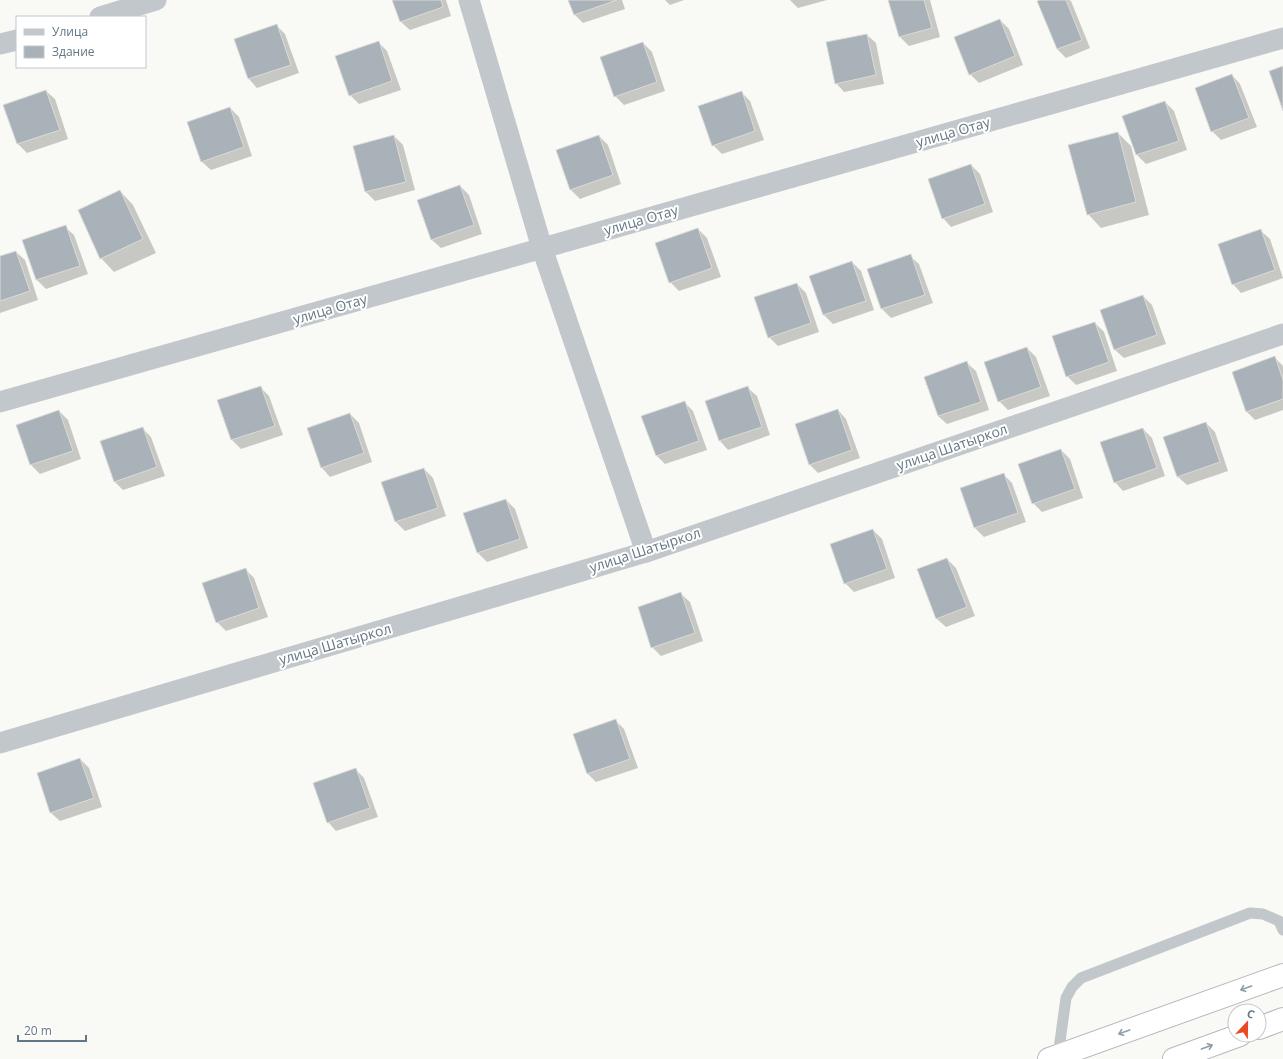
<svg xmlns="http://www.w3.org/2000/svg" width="1283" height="1059" viewBox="0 0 1283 1059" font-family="'Open Sans',sans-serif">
<rect width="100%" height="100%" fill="#f9f9f6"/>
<g fill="#0003">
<path d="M393 0H446L451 16 410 30 401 22Z"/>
<path d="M569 0H622L625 9 583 23 574 14Z"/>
<path d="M665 0H684L670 5Z"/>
<path d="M790 0H827L798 8Z"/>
<path d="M889 0H930L940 37 909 46 900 37Z"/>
<path d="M1043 0H1069L1071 1 1090 48 1066 58 1057 49 1038 2Z"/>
<path d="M1000 20 1009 29 1023 65 979 83 970 74Z"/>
<path d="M277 26 285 34 299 73 257 88 249 79 235 40Z"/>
<path d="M867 35 876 43 884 84 844 92 836 83Z"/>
<path d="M378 42 387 51 401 90 359 104 350 95Z"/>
<path d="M643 43 652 52 665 91 624 105 615 96Z"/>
<path d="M1232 75 1240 84 1257 127 1221 140 1212 131Z"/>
<path d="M46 91 55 99 68 139 27 153 18 144 4 105Z"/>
<path d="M741 92 750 101 764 140 722 154 713 145Z"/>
<path d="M1165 102 1174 111 1187 150 1146 164 1137 155 1123 116Z"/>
<path d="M230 108 239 117 252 156 211 170 202 162Z"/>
<path d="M1118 133 1131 146 1149 215 1101 228 1088 214Z"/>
<path d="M394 136 403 145 415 190 375 201 366 192Z"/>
<path d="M599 136 608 145 621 184 580 199 571 190 557 151Z"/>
<path d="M971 165 980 174 993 212 951 227 943 218Z"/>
<path d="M460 186 469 195 482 234 441 248 432 240Z"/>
<path d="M120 191 133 205 156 253 114 272 101 258Z"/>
<path d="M65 227 74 235 88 274 46 289 37 280 24 241Z"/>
<path d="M698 229 707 238 721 277 679 291 670 282Z"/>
<path d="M1261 231 1270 239 1283 278 1241 293 1233 284Z"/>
<path d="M16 252 25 260 38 300 0 313V257Z"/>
<path d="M910 256 919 264 933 303 891 318 882 309 869 270Z"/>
<path d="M852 262 861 271 874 310 833 324 824 315 810 276Z"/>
<path d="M797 284 806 293 819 332 778 346 769 337Z"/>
<path d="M1143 296 1152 305 1166 344 1124 358 1115 350Z"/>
<path d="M1095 323 1104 332 1117 371 1076 385 1067 376Z"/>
<path d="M1027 348 1036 357 1050 396 1008 410 999 401Z"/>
<path d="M1275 358 1283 366V410L1255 420 1246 411Z"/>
<path d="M967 363 976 371 989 410 947 424 938 416Z"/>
<path d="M260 387 269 396 283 435 241 449 232 440 219 401Z"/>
<path d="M748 388 757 396 770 435 728 450 720 441Z"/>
<path d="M684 402 693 411 707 450 665 464 656 455Z"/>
<path d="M838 410 846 419 860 458 818 473 809 464Z"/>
<path d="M59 411 68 420 81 459 40 474 31 465Z"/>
<path d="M350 414 359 423 372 462 330 477 322 468 308 429Z"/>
<path d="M1206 423 1215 432 1228 471 1187 485 1178 477Z"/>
<path d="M142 428 151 437 165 476 123 490 114 481Z"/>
<path d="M1143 429 1152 438 1165 476 1123 491 1115 482Z"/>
<path d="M1061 450 1070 459 1083 498 1042 512 1033 503Z"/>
<path d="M424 469 433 478 446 516 405 531 396 522 382 483Z"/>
<path d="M1003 474 1012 483 1026 522 984 537 975 528 962 489Z"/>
<path d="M506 500 515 509 528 548 487 562 478 553 464 514Z"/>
<path d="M873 530 882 539 895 578 854 592 845 583Z"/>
<path d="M947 559 956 568 975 616 946 627 937 619 918 570Z"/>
<path d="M245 569 254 578 268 617 226 631 217 622Z"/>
<path d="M681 594 690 602 703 641 661 656 652 647Z"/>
<path d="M615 720 624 729 638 768 596 782 587 773Z"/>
<path d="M80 759 89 768 102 807 60 821 51 813 38 774Z"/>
<path d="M355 769 364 778 378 817 336 831 328 822Z"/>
</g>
<g fill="#a9b2b8" stroke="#dbdbd8">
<path d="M392 0H441L443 7 400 22Z"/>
<path d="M568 0H617L574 15Z"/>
<path d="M888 0H924L932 28 899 37Z"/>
<path d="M1040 0H1066L1082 40 1057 49 1037 1Z"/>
<path d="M1000 19 1015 56 969 75 954 37Z"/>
<path d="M277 24 291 65 248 79 234 39Z"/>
<path d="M867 34 876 75 835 84 826 42Z"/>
<path d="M379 41 392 81 349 96 335 56Z"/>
<path d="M643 42 657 82 614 97 600 57Z"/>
<path d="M1283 66V111L1269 71Z"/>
<path d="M1232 74 1249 118 1211 132 1195 88Z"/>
<path d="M46 90 60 130 17 144 3 105Z"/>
<path d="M742 91 755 131 712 146 698 106Z"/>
<path d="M1165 101 1179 141 1136 155 1122 116Z"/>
<path d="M230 107 244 147 201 162 187 122Z"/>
<path d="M1118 132 1136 202 1087 215 1068 145Z"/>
<path d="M394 135 406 182 365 192 353 146Z"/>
<path d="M599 135 613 175 570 190 556 150Z"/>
<path d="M971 164 985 204 942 219 928 179Z"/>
<path d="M460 185 474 225 431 240 417 200Z"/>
<path d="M120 190 143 239 100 259 78 210Z"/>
<path d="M66 225 80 266 36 280 22 240Z"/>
<path d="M698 228 712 268 669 283 655 243Z"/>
<path d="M1261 229 1275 270 1232 285 1218 244Z"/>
<path d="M16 251 30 291 0 301V256Z"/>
<path d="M911 254 925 295 881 309 867 269Z"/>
<path d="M852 261 866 301 823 315 809 276Z"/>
<path d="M797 283 811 323 768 338 754 297Z"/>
<path d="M1143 295 1157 335 1114 350 1100 310Z"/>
<path d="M1095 322 1109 362 1066 377 1052 336Z"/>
<path d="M1027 347 1041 387 998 402 984 362Z"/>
<path d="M1275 356 1283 380V399L1246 412 1232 372Z"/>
<path d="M967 361 981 402 938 416 924 377Z"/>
<path d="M261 386 275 426 231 440 217 400Z"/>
<path d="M748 386 762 427 719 441 705 401Z"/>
<path d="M685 401 699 441 656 456 641 416Z"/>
<path d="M838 409 852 450 809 465 795 424Z"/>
<path d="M59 410 73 451 30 465 16 425Z"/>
<path d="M350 413 364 453 321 468 307 428Z"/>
<path d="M1206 422 1220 462 1177 477 1163 437Z"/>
<path d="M143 427 157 467 114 482 100 441Z"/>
<path d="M1143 428 1157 468 1114 483 1100 442Z"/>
<path d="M1061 449 1075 489 1032 504 1018 464Z"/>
<path d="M424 468 438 508 395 522 381 482Z"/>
<path d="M1004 473 1018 513 974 528 960 488Z"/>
<path d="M506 499 520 539 477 553 463 513Z"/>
<path d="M873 529 887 569 844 584 830 544Z"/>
<path d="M947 558 967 607 936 619 917 569Z"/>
<path d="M246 568 259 608 216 623 202 583Z"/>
<path d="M681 592 695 633 651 648 638 607Z"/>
<path d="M616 719 630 759 587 774 573 734Z"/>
<path d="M80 758 94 798 50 813 37 773Z"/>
<path d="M356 768 370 808 327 823 313 783Z"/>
</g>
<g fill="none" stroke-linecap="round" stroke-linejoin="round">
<g stroke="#b5babd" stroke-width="24">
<g id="highway">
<path d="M1259 1028 1283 1019"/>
<path d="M1049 1059 1283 975"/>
<path d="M1174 1059 1240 1035"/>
</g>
</g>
<path stroke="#c2c7cb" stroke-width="11" d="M1058 1056 1066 998 1072 987 1081 978 1250 913 1263 914 1279 921 1283 930"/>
<g stroke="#c2c7cb" stroke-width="21">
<path d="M469 0 542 248 646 552"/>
<path d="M100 17 156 0"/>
<path d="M0 44 17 40"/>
<path d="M0 402 1283 38"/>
<path d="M0 743 646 552 1283 334"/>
</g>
<use href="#highway" stroke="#fff" stroke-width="22"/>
</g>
<defs><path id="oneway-shaft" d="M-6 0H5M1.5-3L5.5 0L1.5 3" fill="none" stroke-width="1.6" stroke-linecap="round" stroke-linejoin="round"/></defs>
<g stroke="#929fa8">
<use href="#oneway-shaft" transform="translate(1246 988) rotate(160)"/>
<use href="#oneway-shaft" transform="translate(1124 1032) rotate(160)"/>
<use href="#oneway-shaft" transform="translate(1207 1047) rotate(-20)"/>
</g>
<g text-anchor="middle" stroke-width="4" stroke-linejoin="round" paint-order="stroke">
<g font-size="14" fill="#637683" stroke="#fff">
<text transform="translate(953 132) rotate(-16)" y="5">улица Отау</text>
<text transform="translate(641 220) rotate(-16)" y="5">улица Отау</text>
<text transform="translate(330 309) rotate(-16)" y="5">улица Отау</text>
<text transform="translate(952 447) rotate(-19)" y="5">улица Шатыркол</text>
<text transform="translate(645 550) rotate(-18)" y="5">улица Шатыркол</text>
<text transform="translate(335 644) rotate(-16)" y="5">улица Шатыркол</text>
</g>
</g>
<rect x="16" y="16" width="130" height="52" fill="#ffffff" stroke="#c1c8cd"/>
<rect x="24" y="29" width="20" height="6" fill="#c2c7cb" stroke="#c1c8cd"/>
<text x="52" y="36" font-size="12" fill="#637683">Улица</text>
<rect x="24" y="46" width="20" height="12" fill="#a9b2b8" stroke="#c1c8cd"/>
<text x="52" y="56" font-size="12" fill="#637683">Здание</text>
<g transform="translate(1247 1023) rotate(22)"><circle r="19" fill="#ffffff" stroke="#c1c8cd"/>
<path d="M0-3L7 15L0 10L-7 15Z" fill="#eb4825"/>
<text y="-6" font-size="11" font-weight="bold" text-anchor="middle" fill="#637683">С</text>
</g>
<path d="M18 1035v6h68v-6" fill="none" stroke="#637683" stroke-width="2"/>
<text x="24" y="1035" font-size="12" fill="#637683" stroke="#ffffff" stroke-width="3" paint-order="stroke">20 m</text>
</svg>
